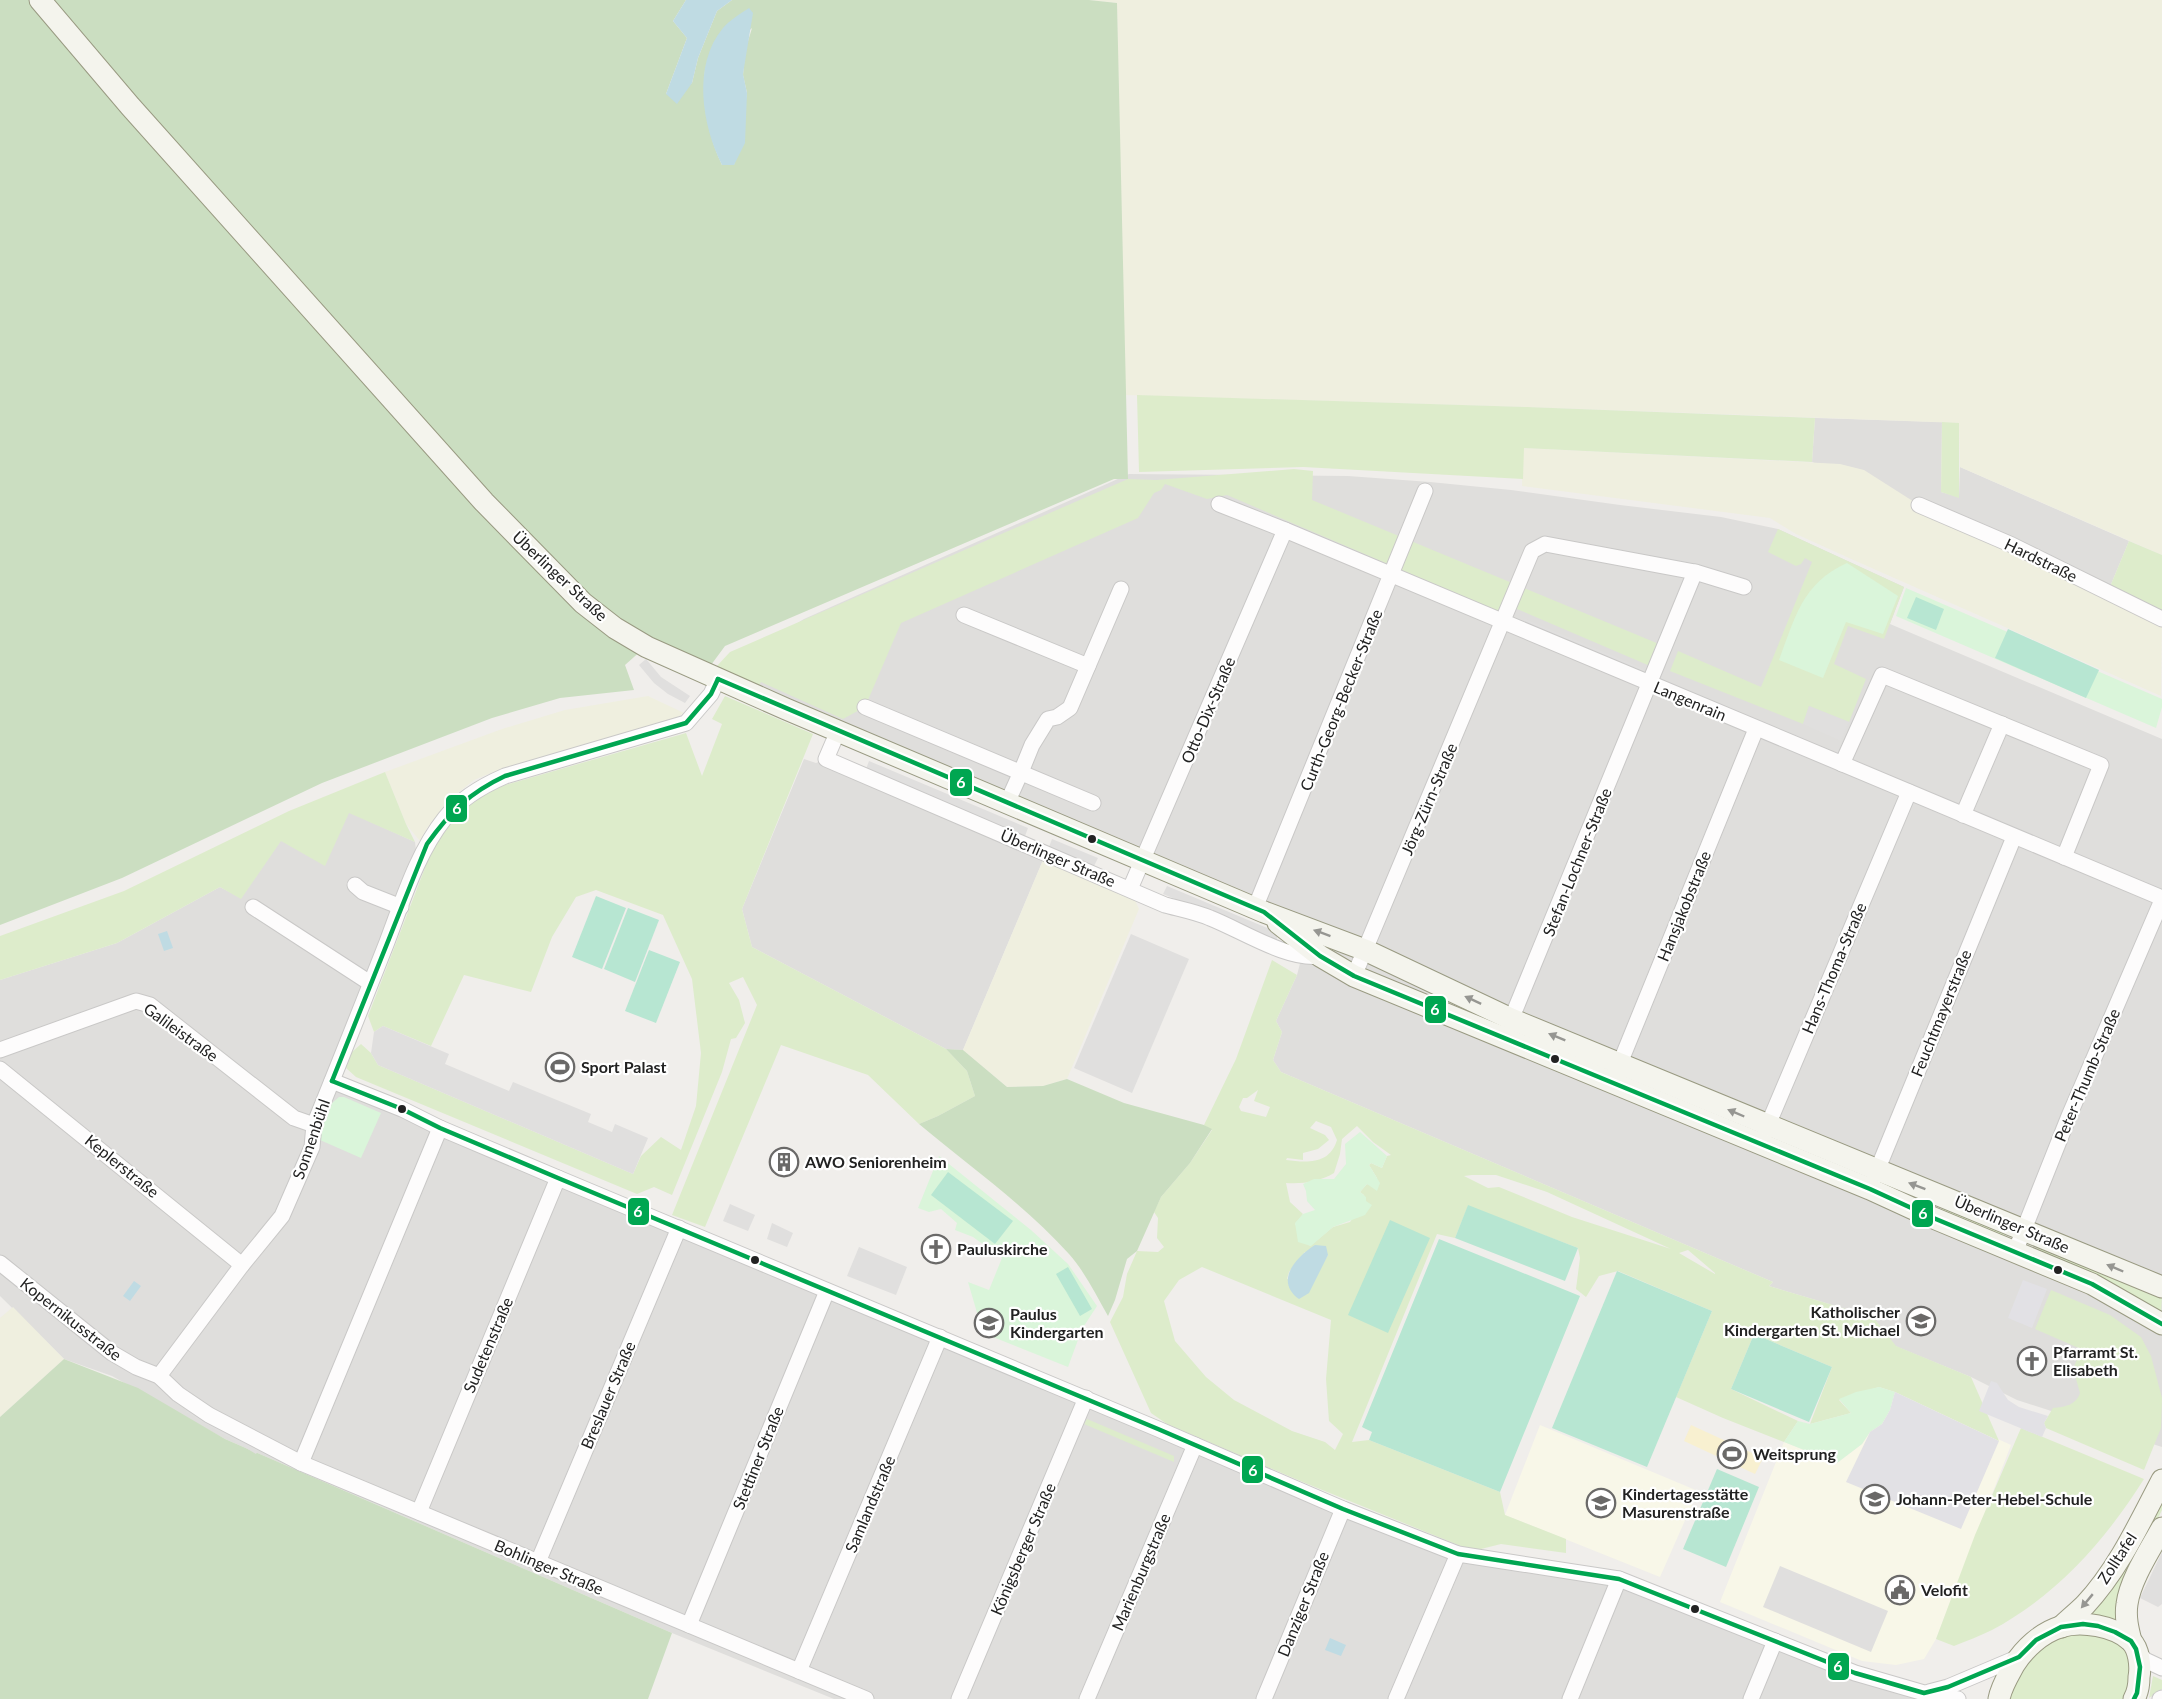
<svg xmlns="http://www.w3.org/2000/svg" width="2162" height="1699" viewBox="0 0 2162 1699" font-family="Lato,sans-serif">
<rect width="100%" height="100%" fill="#f0eeeb"/>
<g fill="#dfdedc">
<path d="M1815 418 1942 422 1941 492 1959 497 1960 467 2129 541 2109 589 1919 505 1812 462Z"/>
<path d="M1129 474 1348 476 1430 482 1511 490 1620 505 1721 517 1778 529 1904 587 1890 624 2162 739V1447L2017 1400 1971 1377 1895 1346 1873 1317 1769 1286 1773 1282 1281 1072 1273 1060 1282 1032 1276 1021 1297 975 1308 933 711 677 804 619Z"/>
<path d="M804 759 816 763 826 759 1046 853 963 1050 946 1049 752 947 742 909Z"/>
<path d="M349 812 415 842 418 867 332 1080 1458 1554 1619 1579 1933 1699H834L672 1633 225 1439 112 1376 64 1359 0 1296V980L117 943 220 887 241 898 281 840Z"/>
</g>
<g fill="#f8f7e8">
<path d="M1895 1392 2011 1445 1936 1639 1924 1659 1896 1665 1862 1661 1720 1602 1784 1442 1837 1463 1862 1444 1870 1432 1890 1410Z"/>
<path d="M1540 1425 1698 1491 1660 1577 1505 1515Z"/>
</g>
<g fill="#efefdf">
<path d="M1089 0H2162V555L1960 467 1959 423 1527 407 1124 395 1117 3Z"/>
<path d="M1523 448 1840 464 1864 470 1919 505 2162 619 2161 696 1849 558 1796 534 1770 518 1522 486Z"/>
<path d="M648 696 684 713 676 718 503 768 474 780 454 796 427 828 420 841 406 824 385 772 502 729 565 710Z"/>
<path d="M1046 853 1130 889 1139 909 1067 1079 1043 1086 1007 1087 963 1050Z"/>
<path d="M13 1307 64 1359 0 1417V1318Z"/>
</g>
<g fill="#ddeccb" fill-rule="evenodd">
<path d="M1137 395 1527 407 1815 418 1812 462 1524 448 1523 479 1303 467 1139 472Z"/>
<path d="M1942 422 1959 423V498L1941 492Z"/>
<path d="M1294 469 1313 471 1312 500 1659 644 1650 666 1510 606 1507 615 1227 495 1207 499 1165 484 1161 490 1154 493 1138 518 901 623 865 707 843 719 761 682 757 690 716 667 730 652 1128 479 1156 480Z"/>
<path d="M1778 529 1904 587 1884 639 1848 626 1834 664 1866 679 1849 722 1809 706 1803 724 1670 671 1678 651 1761 687 1812 562 1805 558 1801 564 1796 566 1768 552Z"/>
<path d="M2129 541 2162 555V614L2109 589Z"/>
<path d="M725 696 813 734 742 909 752 947 946 1049 967 1071 975 1096 938 1116 919 1124 868 1075 781 1045 705 1227 672 1215 757 1005 743 977 729 983 739 1000 745 1023 736 1038 731 1039 722 1072 672 1195 654 1187 637 1194 356 1077 346 1068 352 1052 361 1044 371 1053 378 1065 633 1174 641 1156 661 1137 681 1150 696 1106 701 1053 692 979 663 915 596 890 576 897 552 937 531 992 464 975 431 1046 383 1026 374 1032 368 1016 428 860C447 823 466 802 505 785L686 733 702 776 722 724 712 719Z"/>
<path d="M385 772 406 824 415 842 349 813 325 866 281 841 241 899 220 887 117 943 0 980V936L124 891 289 811Z"/>
<path d="M1272 960 1297 975 1276 1021 1282 1032 1273 1060 1281 1072 1773 1282 1769 1286 1873 1317 1896 1346 1971 1377 1999 1441 1895 1392 1879 1387 1839 1400 1851 1413 1810 1424 1832 1367 1754 1334 1731 1389 1798 1421 1784 1442 1723 1418 1676 1397 1712 1311 1618 1271 1599 1276 1586 1297 1576 1289 1580 1258 1578 1248 1468 1206 1455 1238 1437 1234 1352 1442 1369 1440 1500 1492 1505 1515 1566 1539V1553L1501 1544 1473 1551 1305 1483 1167 1424 1151 1413 1110 1322 1123 1297 1127 1274 1137 1251 1158 1252 1164 1247 1157 1238 1158 1218 1154 1212 1161 1197 1190 1163 1212 1130 1204 1125 1236 1059ZM1258 1090 1254 1101 1270 1107 1266 1117 1241 1111 1239 1107 1243 1098H1247ZM1316 1121 1331 1127 1337 1140C1330 1164 1308 1163 1286 1160L1287 1158 1303 1160V1153L1318 1149 1329 1140 1325 1135 1310 1128ZM1357 1126 1373 1142 1391 1155 1387 1156 1382 1168 1371 1163 1369 1165 1377 1178 1372 1186 1367 1184 1360 1192 1364 1195 1366 1201 1350 1222 1333 1227 1310 1246 1295 1224 1303 1214 1290 1202 1286 1183C1303 1184 1319 1182 1334 1173L1340 1154 1342 1139ZM1472 1175H1496L1547 1192 1671 1249 1572 1217 1499 1187 1488 1188 1464 1176ZM1688 1250 1715 1273V1274L1679 1253ZM1305 1252 1328 1255 1320 1268 1287 1279 1289 1272ZM1202 1267 1331 1320 1326 1379 1329 1421 1343 1434 1335 1450 1325 1442 1292 1431 1234 1400 1206 1377 1175 1341 1164 1301 1179 1280Z"/>
<path d="M1943 1206 2006 1234 2004 1240 1940 1212Z"/>
<path d="M2038 1247 2151 1295 2162 1297 2161 1313 2148 1304 2036 1254Z"/>
<path d="M2051 1290 2110 1315 2141 1337 2151 1356 2162 1398 2161 1428 2144 1470 2046 1428 2044 1423 2053 1408C2065 1407 2076 1405 2080 1393L2076 1379 2072 1372 2081 1349 2035 1329Z"/>
<path d="M1087 1419 1174 1456V1462L1084 1424Z"/>
<path d="M2021 1428 2144 1479C2105 1541 2057 1595 1992 1630 1980 1636 1966 1641 1954 1646L1936 1639 1975 1535Z"/>
<path d="M2162 1494V1510L2144 1547 2120 1622 2085 1613Z"/>
<path d="M2077 1631C2097 1636 2133 1639 2135 1666 2135 1676 2129 1689 2127 1699H2005L2009 1678 2051 1639Z"/>
<path d="M2153 1676 2162 1680V1689L2149 1698Z"/>
</g>
<g fill="#cbdec1" fill-rule="evenodd">
<path d="M0 0H686L673 21 687 38 666 94 692 83 698 58 717 11 732 0H1089L1117 3 1128 479H1114L725 646 711 665 652 641 625 665 634 690 560 698 492 718 322 783 122 878 0 925ZM752 28 745 51 743 75 747 93 734 165H722C708 136 702 102 705 70Z"/>
<path d="M946 1049 963 1050 1007 1087 1043 1086 1067 1079 1124 1103 1204 1125 1212 1129 1190 1163 1161 1197 1137 1251 1127 1259 1115 1300 1108 1316C1096 1295 1085 1272 1069 1254 1025 1205 969 1166 919 1124L938 1116 975 1096 967 1071Z"/>
<path d="M64 1359 138 1388 225 1439 672 1633 648 1699H0V1417Z"/>
</g>
<path fill="#f8f0d0" d="M1691 1425 1763 1458 1755 1474 1684 1441Z"/>
<g fill="#daf5da">
<path d="M1847 563 1898 596 1883 634 1846 622 1823 678 1779 660C1795 618 1802 583 1847 563Z"/>
<path d="M1906 588 2162 699V707L2156 728 1896 616Z"/>
<path d="M339 1097H344L381 1113 361 1158 320 1140 322 1118 328 1102 332 1103Z"/>
<path d="M1360 1132 1387 1156 1382 1168 1371 1163 1369 1165 1380 1183 1377 1191 1367 1184 1360 1192 1366 1197V1201L1372 1205 1365 1215 1333 1227 1311 1246 1298 1242 1295 1223 1303 1214 1315 1210 1307 1201 1306 1191 1303 1184 1314 1179H1334L1346 1164 1345 1144Z"/>
<path d="M939 1156 1031 1230 1068 1264 1097 1306 1082 1329 1068 1367 983 1333 968 1282 989 1290 1002 1258 973 1237 955 1230 957 1223 941 1209 929 1212 918 1208Z"/>
<path d="M1879 1387 1895 1392 1890 1410 1882 1424 1870 1432 1862 1444 1837 1463 1784 1442 1798 1421 1810 1424 1851 1413 1839 1399 1856 1392Z"/>
</g>
<g fill="#b7e6d2">
<path d="M1916 597 1944 609 1936 630 1907 618Z"/>
<path d="M2008 629 2099 670 2086 698 1995 658Z"/>
<path d="M596 896 626 908 602 969 572 957Z"/>
<path d="M628 908 659 920 635 982 604 969Z"/>
<path d="M649 950 680 962 656 1023 625 1011Z"/>
<path d="M948 1172 1013 1221 995 1244 931 1195Z"/>
<path d="M1468 1205 1578 1248 1565 1281 1455 1238Z"/>
<path d="M1390 1220 1430 1238 1388 1333 1348 1315Z"/>
<path d="M1439 1239 1580 1296 1500 1492 1369 1440 1372 1432 1362 1427Z"/>
<path d="M1068 1267 1092 1309 1080 1316 1056 1274Z"/>
<path d="M1617 1271 1712 1311 1647 1467 1552 1428Z"/>
<path d="M1754 1334 1832 1367 1809 1422 1731 1389Z"/>
<path d="M1717 1469 1759 1487 1726 1567 1683 1549Z"/>
</g>
<g fill="#e0dfde">
<path d="M1525 619 1644 669 1642 678 1521 626Z"/>
<path d="M646 659 661 677 690 696 685 703 668 694 654 683 639 665Z"/>
<path d="M1809 706 1849 722 1841 741 1803 724Z"/>
<path d="M869 761 1028 828 1025 836 866 769Z"/>
<path d="M1052 839 1098 858 1094 866 1049 847Z"/>
<path d="M1167 886 1279 933 1276 941 1163 894Z"/>
<path d="M1131 934 1189 959 1132 1093 1074 1068Z"/>
<path d="M383 1026 449 1054 445 1064 509 1091 513 1082 591 1114 588 1122 612 1132 615 1124 648 1138 633 1174 378 1065 371 1053 374 1032Z"/>
<path d="M730 1204 755 1215 748 1231 723 1221Z"/>
<path d="M772 1223 793 1233 787 1247 767 1239Z"/>
<path d="M859 1247 907 1267 896 1295 847 1276Z"/>
<path d="M189 1407 259 1449 256 1454 186 1412Z"/>
<path d="M2162 1552V1604L2158 1607 2140 1598Z"/>
<path d="M1780 1566 1888 1611 1871 1652 1763 1607Z"/>
</g>
<g fill="#e2e1e5">
<path d="M2023 1280 2047 1289 2032 1328 2008 1318Z"/>
<path d="M1991 1381 1997 1383 2008 1400 2019 1407 2048 1416 2044 1423 2046 1428 2042 1437 1979 1411Z"/>
<path d="M1895 1392 1999 1441 1961 1529 1846 1482 1870 1432 1882 1424 1890 1410Z"/>
</g>
<g fill="#bfdbe3">
<path d="M686 0H732L717 11 698 58 692 83 677 104 666 94 687 38 673 21Z"/>
<path d="M749 8 753 13 743 74 747 93 745 143 734 165H722C702 125 692 65 723 28 730 20 740 14 749 8Z"/>
<path d="M167 931 173 948 164 951 158 934Z"/>
<path d="M1315 1245 1326 1246 1328 1255 1309 1293 1299 1299C1274 1281 1296 1257 1315 1245Z"/>
<path d="M134 1281 141 1286 130 1301 123 1296Z"/>
<path d="M1330 1638 1346 1645 1341 1656 1325 1650Z"/>
</g>
<g fill="none" stroke-linecap="round" stroke-linejoin="round">
<g stroke="#c9c8c7" stroke-width="17">
<g id="street">
<path d="M1219 504 1285 530 2162 898"/>
<path d="M1919 505 2012 545 2162 619"/>
<path d="M964 615 1088 666"/>
<path d="M865 707 1093 803"/>
<path d="M838 731 826 759 1165 905C1180 909 1196 912 1210 918 1241 930 1288 961 1320 956"/>
<path d="M1842 764 1882 675 2101 765 2064 857"/>
<path d="M1007 803 1021 772 1032 745 1048 719 1057 717 1070 708 1121 589"/>
<path d="M1963 815 2002 724"/>
<path d="M355 885 363 892 401 907"/>
<path d="M1130 889 1285 530"/>
<path d="M253 907 370 983"/>
<path d="M1255 908 1425 491"/>
<path d="M1354 976 1532 551 1545 544 1695 572 1744 587"/>
<path d="M1508 1027 1695 572"/>
<path d="M0 1050 136 1001 150 1005 294 1118 314 1125"/>
<path d="M0 1069 242 1265"/>
<path d="M1616 1073 1756 729"/>
<path d="M332 1081 402 1109 440 1128 558 1178 1158 1429 1343 1509 1458 1554 1619 1579 1855 1673 1924 1693 1958 1699"/>
<path d="M1765 1132 1909 792"/>
<path d="M1874 1178 2014 837"/>
<path d="M2015 1252 2069 1116 2162 900"/>
<path d="M0 1263 112 1353 136 1367 159 1376 178 1394 209 1415 301 1463 866 1699"/>
<path d="M159 1376 242 1265 282 1216 312 1147 314 1125C339 1064 363 1003 387 942 403 900 417 853 445 818 461 798 482 786 505 776L686 723 711 694 718 679"/>
<path d="M301 1463 440 1128"/>
<path d="M419 1512 558 1178"/>
<path d="M538 1562 679 1228"/>
<path d="M689 1625 827 1291"/>
<path d="M2136 1649 2145 1660 2162 1668"/>
<path d="M799 1671 940 1337"/>
<path d="M1929 1692 1948 1687 2019 1657"/>
<path d="M959 1699 1086 1398"/>
<path d="M1087 1699 1195 1445"/>
<path d="M1264 1699 1343 1509"/>
<path d="M1396 1699 1458 1554"/>
<path d="M1570 1699 1619 1579"/>
<path d="M1751 1699 1775 1641"/>
<path d="M2160 1699 2162 1698"/>
</g>
</g>
<g stroke="#999a82" stroke-width="23">
<g id="secondary">
<path d="M40 0 130 106 484 502 583 603 615 628 647 647 786 709 1264 912 1365 950 1511 1019 2162 1287"/>
<path d="M1278 923 1320 956 1354 976 1870 1189 1931 1217 2092 1284 2162 1324"/>
<path d="M2061 1627C2068 1620 2077 1613 2085 1605 2118 1570 2140 1522 2162 1480"/>
<path d="M2131 1641C2128 1629 2125 1617 2127 1604 2130 1580 2150 1550 2162 1528"/>
<path d="M1999 1699C2001 1687 2008 1676 2014 1665 2024 1649 2041 1633 2060 1627 2081 1620 2115 1626 2131 1641 2139 1649 2141 1666 2139 1677 2139 1685 2138 1692 2134 1699"/>
</g>
</g>
<use href="#street" stroke="#fdfcfc" stroke-width="15"/>
<use href="#secondary" stroke="#f4f4ed" stroke-width="21"/>
<g stroke="#fff" stroke-width="9">
<g id="bus-1">
<path d="M718 679 1264 912 1320 956 1354 976 1870 1189 1931 1217 2092 1284 2162 1324"/>
<path d="M332 1081 402 1109 440 1128 558 1178 1158 1429 1343 1509 1458 1554 1619 1579 1855 1673 1924 1693 1948 1687 2019 1657 2036 1640 2061 1627 2083 1624 2098 1626 2115 1632 2131 1641 2136 1649 2140 1667 2137 1693 2134 1699"/>
<path d="M332 1081 427 844C450 812 469 793 505 776L686 723 711 694 718 679"/>
</g>
</g>
<use href="#bus-1" stroke="#00a651" stroke-width="4.5"/>
</g>
<defs><path id="oneway-solid" d="M-6-.8H1V-3.2L6.5 0L1 3.2V.8H-6Z" transform="scale(1.5)"/></defs>
<g fill="#969692">
<use href="#oneway-solid" transform="translate(1322 933) rotate(-160)"/>
<use href="#oneway-solid" transform="translate(1473 1000) rotate(-155)"/>
<use href="#oneway-solid" transform="translate(1557 1037) rotate(-158)"/>
<use href="#oneway-solid" transform="translate(1736 1113) rotate(-157)"/>
<use href="#oneway-solid" transform="translate(1917 1186) rotate(-159)"/>
<use href="#oneway-solid" transform="translate(2115 1268) rotate(-157)"/>
<use href="#oneway-solid" transform="translate(2087 1601) rotate(130)"/>
</g>
<defs>
<g id="stadium-ring" transform="scale(1.5)"><circle r="9.5" fill="#fff" stroke="#6a6968" stroke-width="1.5"/><path d="M0-5a6.5 5 0 1 0 0 10a6.5 5 0 1 0 0-10ZM-3.5-1.8h7v3.6h-7Z" fill="#6a6968"/></g>
<g id="building-ring" transform="scale(1.5)"><circle r="9.5" fill="#fff" stroke="#6a6968" stroke-width="1.5"/><path d="M-4-6H4V6H1V3H-1V6H-4ZM-2.5-4.3h1.7v1.8h-1.7ZM.8-4.3h1.7v1.8H.8ZM-2.5-1h1.7V.8h-1.7ZM.8-1h1.7V.8H.8Z" fill="#6a6968"/></g>
<g id="church-ring" transform="scale(1.5)"><circle r="9.5" fill="#fff" stroke="#6a6968" stroke-width="1.5"/><path d="M-1.2-6h2.4v3.5h3.3v2.4h-3.3V6h-2.4V-.1h-3.3v-2.4h3.3Z" fill="#6a6968"/></g>
<g id="school-ring" transform="scale(1.5)"><circle r="9.5" fill="#fff" stroke="#6a6968" stroke-width="1.5"/><path d="M0-5L7-2L0 1L-7-2ZM-4 1L0 2.5L4 1V4Q0 6-4 4Z" fill="#6a6968"/></g>
<g id="civic-ring" transform="scale(1.5)"><circle r="9.5" fill="#fff" stroke="#6a6968" stroke-width="1.5"/><path d="M-.6-6.5H3V-4.5H.6V-3L4-1V1h2V6H-6V1h2V-1L-.6-3ZM-1.2 2.5V6h2.4V2.5Z" fill="#6a6968"/></g>
</defs>
<g fill-rule="evenodd">
<use href="#stadium-ring" x="560" y="1067"/>
<use href="#building-ring" x="784" y="1162"/>
<use href="#church-ring" x="936" y="1249"/>
<use href="#school-ring" x="1921" y="1321"/>
<use href="#school-ring" x="989" y="1323"/>
<use href="#church-ring" x="2032" y="1361"/>
<use href="#stadium-ring" x="1732" y="1454"/>
<use href="#school-ring" x="1875" y="1499"/>
<use href="#school-ring" x="1601" y="1503"/>
<use href="#civic-ring" x="1900" y="1590"/>
</g>
<g fill="#222" stroke="#fff" stroke-width="2">
<circle cx="1092" cy="839" r="5"/>
<circle cx="1555" cy="1059" r="5"/>
<circle cx="402" cy="1109" r="5"/>
<circle cx="755" cy="1260" r="5"/>
<circle cx="2058" cy="1270" r="5"/>
<circle cx="1695" cy="1609" r="5"/>
</g>
<g text-anchor="middle" stroke-width="4.5" stroke-linejoin="round" paint-order="stroke">
<g font-size="16" fill="#222" stroke="#fff">
<text transform="translate(2041 560) rotate(26)" y="6">Hardstraße</text>
<text transform="translate(560 576) rotate(43)" y="6">Überlinger Straße</text>
<text transform="translate(1341 700) rotate(-68)" y="6">Curth-Georg-Becker-Straße</text>
<text transform="translate(1690 701) rotate(23)" y="6">Langenrain</text>
<text transform="translate(1208 710) rotate(-67)" y="6">Otto-Dix-Straße</text>
<text transform="translate(1429 799) rotate(-67)" y="6">Jörg-Zürn-Straße</text>
<text transform="translate(1058 858) rotate(23)" y="6">Überlinger Straße</text>
<text transform="translate(1577 862) rotate(-68)" y="6">Stefan-Lochner-Straße</text>
<text transform="translate(1684 906) rotate(-68)" y="6">Hansjakobstraße</text>
<text transform="translate(1834 968) rotate(-67)" y="6">Hans-Thoma-Straße</text>
<text transform="translate(1941 1013) rotate(-68)" y="6">Feuchtmayerstraße</text>
<text transform="translate(181 1032) rotate(36)" y="6">Galileistraße</text>
<text transform="translate(2087 1075) rotate(-67)" y="6">Peter-Thumb-Straße</text>
<text transform="translate(311 1139) rotate(-71)" y="6">Sonnenbühl</text>
<text transform="translate(122 1166) rotate(39)" y="6">Keplerstraße</text>
<text transform="translate(2012 1224) rotate(23)" y="6">Überlinger Straße</text>
<text transform="translate(71 1319) rotate(38)" y="6">Kopernikusstraße</text>
<text transform="translate(488 1345) rotate(-67)" y="6">Sudetenstraße</text>
<text transform="translate(608 1395) rotate(-67)" y="6">Breslauer Straße</text>
<text transform="translate(758 1458) rotate(-68)" y="6">Stettiner Straße</text>
<text transform="translate(870 1504) rotate(-67)" y="6">Samlandstraße</text>
<text transform="translate(1023 1549) rotate(-67)" y="6">Königsberger Straße</text>
<text transform="translate(2117 1558) rotate(-57)" y="6">Zolltafel</text>
<text transform="translate(549 1567) rotate(23)" y="6">Bohlinger Straße</text>
<text transform="translate(1141 1572) rotate(-67)" y="6">Marienburgstraße</text>
<text transform="translate(1303 1604) rotate(-68)" y="6">Danziger Straße</text>
</g>
<g font-size="16" font-weight="bold" fill="#222" stroke="#fff" text-anchor="start">
<text x="581" y="1073">Sport Palast</text>
<text x="805" y="1168">AWO Seniorenheim</text>
<text x="957" y="1255">Pauluskirche</text>
<text x="1900" y="1318" text-anchor="end">Katholischer<tspan x="1900" dy="18">Kindergarten St. Michael</tspan></text>
<text x="1010" y="1320">Paulus<tspan x="1010" dy="18">Kindergarten</tspan></text>
<text x="2053" y="1358">Pfarramt St.<tspan x="2053" dy="18">Elisabeth</tspan></text>
<text x="1753" y="1460">Weitsprung</text>
<text x="1622" y="1500">Kindertagesstätte<tspan x="1622" dy="18">Masurenstraße</tspan></text>
<text x="1896" y="1505">Johann-Peter-Hebel-Schule</text>
<text x="1921" y="1596">Velofit</text>
</g>
</g>
<g stroke="#fff" stroke-width="2">
<rect x="949" y="768" width="24" height="29" rx="6" fill="#00a651"/>
<rect x="445" y="794" width="23" height="29" rx="6" fill="#00a651"/>
<rect x="1424" y="995" width="23" height="29" rx="6" fill="#00a651"/>
<rect x="627" y="1197" width="23" height="29" rx="6" fill="#00a651"/>
<rect x="1911" y="1199" width="23" height="29" rx="6" fill="#00a651"/>
<rect x="1241" y="1455" width="23" height="29" rx="6" fill="#00a651"/>
<rect x="1827" y="1652" width="23" height="29" rx="6" fill="#00a651"/>
</g>
<g font-size="16" text-anchor="middle" font-weight="bold" fill="#fff">
<text x="961" y="788">6</text>
<text x="457" y="814">6</text>
<text x="1435" y="1015">6</text>
<text x="638" y="1217">6</text>
<text x="1923" y="1219">6</text>
<text x="1253" y="1476">6</text>
<text x="1838" y="1672">6</text>
</g>
</svg>
